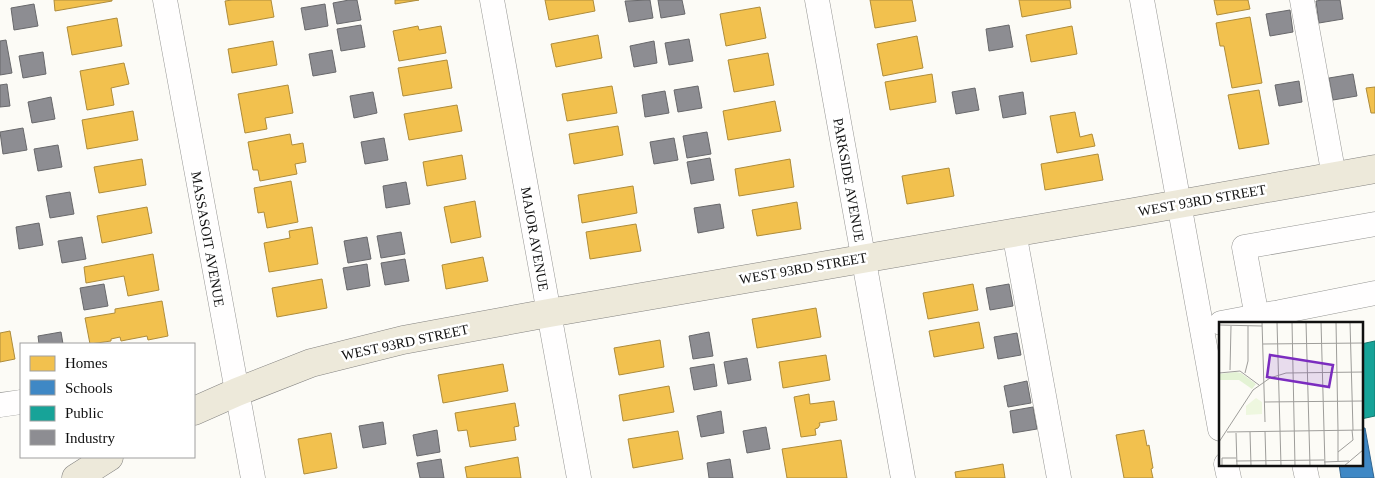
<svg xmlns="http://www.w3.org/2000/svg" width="1375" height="478" viewBox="0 0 1375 478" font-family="Georgia,serif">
<rect width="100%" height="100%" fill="#fcfbf6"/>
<g fill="#f2c14e" stroke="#ae8c3b">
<path d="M54 0H112V1L55 11Z"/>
<path d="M232 0H271L274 17 229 25 225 1Z"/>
<path d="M395 0H419L395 4Z"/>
<path d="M545 0H593L595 11 549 20Z"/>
<path d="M870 0H912L916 21 875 28Z"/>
<path d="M1019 0H1070L1071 8 1022 17Z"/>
<path d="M1214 0H1248L1250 9 1217 15Z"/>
<path d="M760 7 766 38 726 46 720 14Z"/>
<path d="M1250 17 1262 83 1232 88 1224 46H1220L1216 23Z"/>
<path d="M117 18 122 46 72 55 67 27Z"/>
<path d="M418 26 419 30 441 26 446 53 399 61 393 31Z"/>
<path d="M1072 26 1077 54 1031 62 1026 35Z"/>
<path d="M598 35 602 58 556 67 551 44Z"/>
<path d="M917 36 923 68 883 76 877 44Z"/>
<path d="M273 41 277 65 232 73 228 49Z"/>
<path d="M768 53 774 85 734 92 728 60Z"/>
<path d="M447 60 452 88 403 96 398 68Z"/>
<path d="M124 63 129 84 111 88 114 105 87 110 80 71Z"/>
<path d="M932 74 936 102 890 110 885 82Z"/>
<path d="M288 85 293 113 265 118 267 129 245 133 238 94Z"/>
<path d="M612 86 617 113 567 121 562 94Z"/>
<path d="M1375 87V113H1371L1366 88Z"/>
<path d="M1259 90 1269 144 1239 149 1228 95Z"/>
<path d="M775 101 781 131 728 140 723 111Z"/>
<path d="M457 105 462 131 409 140 404 114Z"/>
<path d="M133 111 138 140 87 149 82 120Z"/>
<path d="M1075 112 1080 137 1092 134 1095 146 1057 153 1050 116Z"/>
<path d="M618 126 623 155 574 164 569 134Z"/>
<path d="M290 134 292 145 303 143 306 162 295 164 297 174 260 181 258 170H253L248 142Z"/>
<path d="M1098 154 1103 180 1045 190 1041 164Z"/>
<path d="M462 155 466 179 427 186 423 162Z"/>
<path d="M142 159 146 185 99 193 94 167Z"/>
<path d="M790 159 794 187 739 196 735 169Z"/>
<path d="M949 168 954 196 907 204 902 176Z"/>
<path d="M291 181 298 222 267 228 264 212 258 213 254 188Z"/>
<path d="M633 186 637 213 582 223 578 195Z"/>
<path d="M475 201 481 237 451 243 444 207Z"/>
<path d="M797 202 801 229 757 236 752 210Z"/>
<path d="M147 207 152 233 102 243 97 216Z"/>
<path d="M636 224 641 251 590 259 586 232Z"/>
<path d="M312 227 318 264 269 272 264 243 290 238 289 231Z"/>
<path d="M153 254 159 290 128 296 124 276 86 283 84 267Z"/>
<path d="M483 257 488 281 446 289 442 265Z"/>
<path d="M322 279 327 308 277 317 272 288Z"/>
<path d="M973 284 978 310 928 319 923 293Z"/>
<path d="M162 301 168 336 148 340 147 336 121 341 120 337 111 339V341L90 344 85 318 115 313V309Z"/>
<path d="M816 308 821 337 757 348 752 319Z"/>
<path d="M979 322 984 348 934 357 929 331Z"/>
<path d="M10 331 15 359 0 362V333Z"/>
<path d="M660 340 664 367 619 375 614 348Z"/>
<path d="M826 355 830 380 783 388 779 362Z"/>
<path d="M503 364 508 391 443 403 438 375Z"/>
<path d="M669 386 674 412 623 421 619 395Z"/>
<path d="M809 394 810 404 834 401 837 420 819 423 820 425 818 428 815 429 816 435 801 437 794 397Z"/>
<path d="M515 403 519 426 514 427 516 440 470 447 467 430 458 431 455 413Z"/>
<path d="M1144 430 1147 446 1149 445 1153 468 1151 469 1153 478H1124L1116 435Z"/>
<path d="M678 431 683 459 633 468 628 439Z"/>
<path d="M331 433 337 468 304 474 298 439Z"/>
<path d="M841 440 847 478H787L782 449Z"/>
<path d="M518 457 521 478H467L465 467Z"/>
<path d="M1003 464 1005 478H956L955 472Z"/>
</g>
<path fill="#3f88c5" stroke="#31648f" d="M1361 428H1365L1374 478H1341L1339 464H1361Z"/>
<path fill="#17a398" stroke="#15776f" d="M1375 341V416L1361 419V344Z"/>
<g fill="#8d8d92" stroke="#68686b">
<path d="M349 0H357L361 20 337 24 333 3Z"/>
<path d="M650 0 653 18 629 22 625 1Z"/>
<path d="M658 0H682L685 14 661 18Z"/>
<path d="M1322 0H1340L1343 19 1319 23 1316 1Z"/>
<path d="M34 4 38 26 14 30 11 8Z"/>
<path d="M325 4 328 26 305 30 301 8Z"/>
<path d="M1290 10 1293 32 1270 36 1266 14Z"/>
<path d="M361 25 365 47 341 51 337 29Z"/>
<path d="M1009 25 1013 47 989 51 986 29Z"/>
<path d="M689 39 693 61 669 65 665 43Z"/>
<path d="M6 40 12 73 0 75V41Z"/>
<path d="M654 41 657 63 634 67 630 46Z"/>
<path d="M332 50 336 72 313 76 309 54Z"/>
<path d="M43 52 46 74 23 78 19 56Z"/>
<path d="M1353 74 1357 96 1333 100 1329 78Z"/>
<path d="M1299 81 1302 102 1279 106 1275 85Z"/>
<path d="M7 84 10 106 0 107V85Z"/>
<path d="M698 86 702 108 678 112 674 90Z"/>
<path d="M975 88 979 110 956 114 952 92Z"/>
<path d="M665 91 669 113 645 117 642 95Z"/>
<path d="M373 92 377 113 354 118 350 96Z"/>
<path d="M1023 92 1026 114 1003 118 999 96Z"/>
<path d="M51 97 55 119 32 123 28 102Z"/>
<path d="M23 128 27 150 3 154 0 132Z"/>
<path d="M707 132 711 154 687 158 683 136Z"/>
<path d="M384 138 388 160 365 164 361 142Z"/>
<path d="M674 138 678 160 654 164 650 142Z"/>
<path d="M58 145 62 167 38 171 34 149Z"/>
<path d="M710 158 714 180 691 184 687 162Z"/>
<path d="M406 182 410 204 386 208 383 186Z"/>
<path d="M70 192 74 214 50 218 46 196Z"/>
<path d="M720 204 724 228 698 233 694 208Z"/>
<path d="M39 223 43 245 19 249 16 227Z"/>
<path d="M401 232 405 254 381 258 377 236Z"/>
<path d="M82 237 86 259 62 263 58 241Z"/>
<path d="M367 237 371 259 348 263 344 241Z"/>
<path d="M405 259 409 281 385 285 381 263Z"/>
<path d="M367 264 370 286 347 290 343 268Z"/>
<path d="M104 284 108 306 84 310 80 288Z"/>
<path d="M1009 284 1013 306 990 310 986 288Z"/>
<path d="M61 332 63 344H39L38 336Z"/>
<path d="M709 332 713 356 693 359 689 336Z"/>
<path d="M1017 333 1021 355 998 359 994 337Z"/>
<path d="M747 358 751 380 728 384 724 362Z"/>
<path d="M714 364 717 386 694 390 690 368Z"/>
<path d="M1027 381 1031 403 1008 407 1004 386Z"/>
<path d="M1033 407 1037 429 1013 433 1010 411Z"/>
<path d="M721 411 724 433 701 437 697 416Z"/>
<path d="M383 422 386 444 363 448 359 426Z"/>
<path d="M766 427 770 449 747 453 743 431Z"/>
<path d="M437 430 440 452 417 456 413 435Z"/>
<path d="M441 459 444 478H420L417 463Z"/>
<path d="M730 459 733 478H709L707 463Z"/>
</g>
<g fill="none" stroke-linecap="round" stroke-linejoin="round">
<g stroke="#969694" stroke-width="25">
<g id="minor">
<path d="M165 0 253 478"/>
<path d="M492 0 579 478"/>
<path d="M817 0 903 478"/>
<path d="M1142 0 1220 429"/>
<path d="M1302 0 1334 176"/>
<path d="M1014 232 1059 478"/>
<path d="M1280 312 1375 293"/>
<path d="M1257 317 1244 247 1375 224"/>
<path d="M1221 323 1274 313"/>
<path d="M0 405 21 402"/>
<path d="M1226 464 1229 478"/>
<path d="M1304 464 1307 478"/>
</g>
</g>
<g stroke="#848381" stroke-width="29">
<g id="major">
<path d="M194 411 237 392 311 363 403 340 549 313 1134 212 1375 169"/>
<path d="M76 478 109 457"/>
</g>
</g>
<use href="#minor" stroke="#fffefe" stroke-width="24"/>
<use href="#major" stroke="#ede9da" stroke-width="28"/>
</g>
<g text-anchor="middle" stroke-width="5" stroke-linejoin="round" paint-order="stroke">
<g font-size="14" fill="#101010" stroke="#fff">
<text transform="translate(849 180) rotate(80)" y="5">PARKSIDE AVENUE</text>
<text transform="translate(1202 200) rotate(-10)" y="5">WEST 93RD STREET</text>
<text transform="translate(208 239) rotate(80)" y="5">MASSASOIT AVENUE</text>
<text transform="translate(535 239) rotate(80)" y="5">MAJOR AVENUE</text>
<text transform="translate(803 268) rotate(-10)" y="5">WEST 93RD STREET</text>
<text transform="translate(405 342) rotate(-12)" y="5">WEST 93RD STREET</text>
</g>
</g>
<g transform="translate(1219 322)">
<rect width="144" height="144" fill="#fcfbf6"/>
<path d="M17 50 22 51 37 62 33 67 20 58H0V52Z" fill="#e4f3d5"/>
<path d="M37 76 43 80V92L27 93V84Z" fill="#eef7df"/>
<path fill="none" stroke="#9e9d9a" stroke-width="1" d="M43 0 46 100M58 0 62 144M73 0 76 144M87 0 91 144M102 0 106 144M117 0 119 108M131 0 134 108M0 3 43 4M44 22 144 21M11 48 12 4M0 51 21 49 40 63M26 51 29 39V4M45 80 144 79M119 108V139M46 109 47 144M8 110 144 108M31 110 32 144M17 111 18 144M0 120 34 68 51 56 67 51 144 50M119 130 134 118 133 108M17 139 105 138M105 140 130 139M3 144V136H17M125 144 144 128"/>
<path fill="#7b2cbf" fill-opacity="0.15" stroke="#7b2cbf" stroke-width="2.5" d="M51 33 114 43 110 65 48 55Z"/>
<rect width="144" height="144" fill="none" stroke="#101010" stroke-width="2.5"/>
</g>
<rect x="20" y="343" width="175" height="115" fill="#ffffff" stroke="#9f9f9f"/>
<rect x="30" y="356" width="25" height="15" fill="#f2c14e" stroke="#9f9f9f"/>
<text x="65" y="368" font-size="15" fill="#101010">Homes</text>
<rect x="30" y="380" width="25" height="15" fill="#3f88c5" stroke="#9f9f9f"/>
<text x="65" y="393" font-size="15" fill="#101010">Schools</text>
<rect x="30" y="406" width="25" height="15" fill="#17a398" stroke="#9f9f9f"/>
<text x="65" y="418" font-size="15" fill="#101010">Public</text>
<rect x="30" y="430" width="25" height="15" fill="#8d8d92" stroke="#9f9f9f"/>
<text x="65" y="443" font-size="15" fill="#101010">Industry</text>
</svg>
